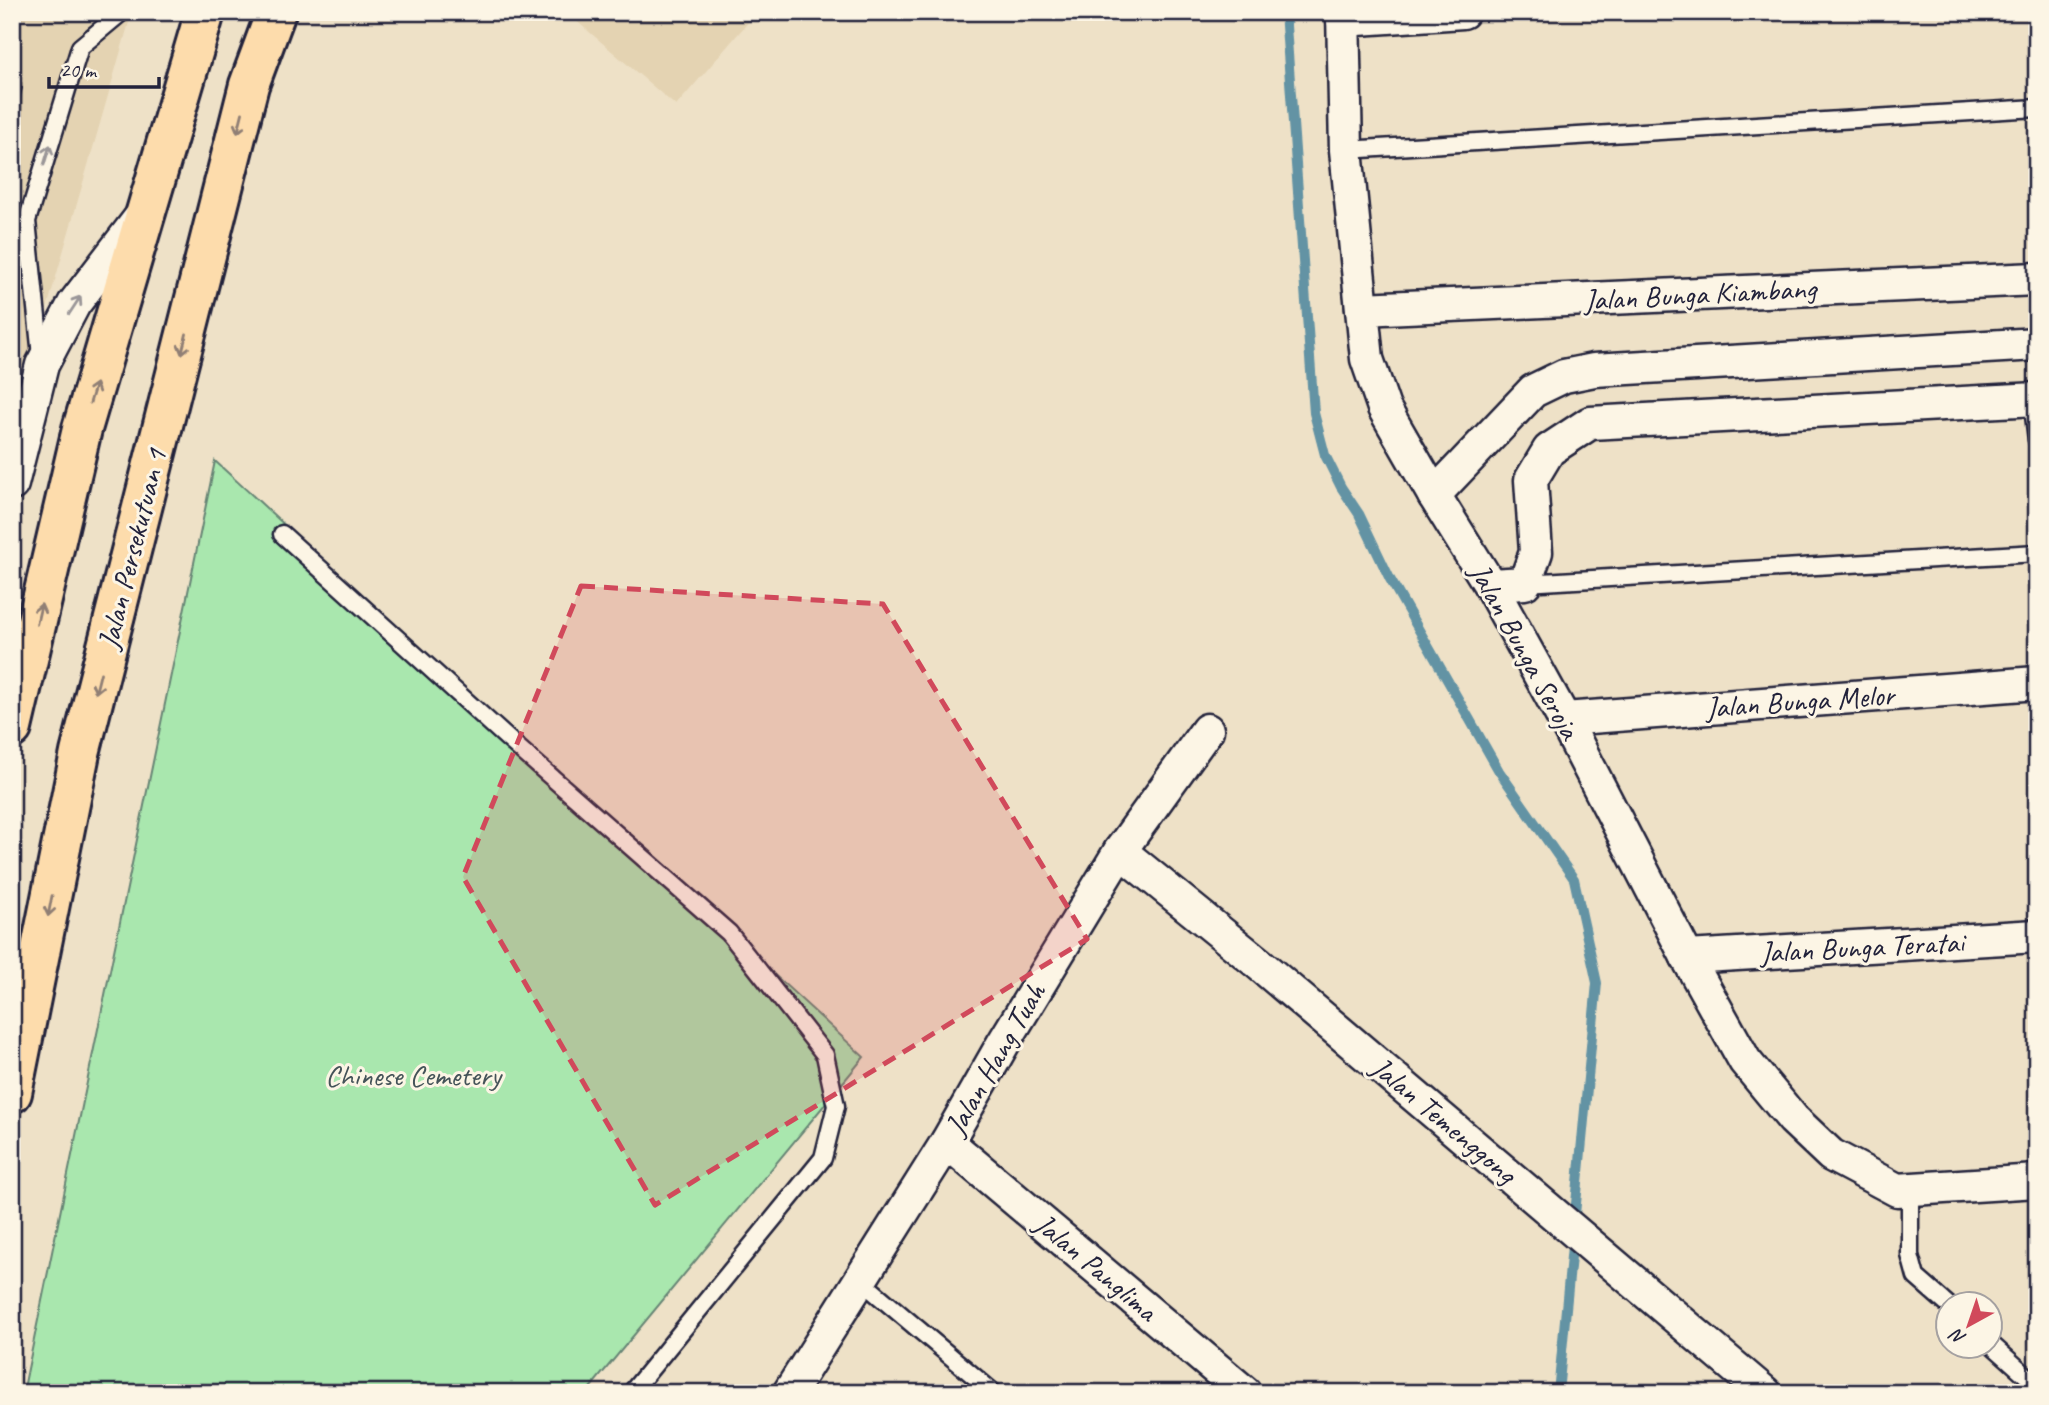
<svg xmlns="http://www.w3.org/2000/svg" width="2049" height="1405" viewBox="0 0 2049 1405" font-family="Caveat,sans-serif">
<defs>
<filter id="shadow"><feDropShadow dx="6" dy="-6" stdDeviation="3.5" flood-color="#0004"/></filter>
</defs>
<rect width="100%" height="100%" fill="#eee1c7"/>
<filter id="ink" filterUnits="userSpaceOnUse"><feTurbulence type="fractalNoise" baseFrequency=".0143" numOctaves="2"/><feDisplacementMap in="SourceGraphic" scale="14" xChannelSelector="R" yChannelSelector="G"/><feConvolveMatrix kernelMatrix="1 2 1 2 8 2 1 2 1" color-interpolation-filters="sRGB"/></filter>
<g filter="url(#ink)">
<g fill="#e4d3b2">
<path d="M12 12H132L12 430Z"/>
<path d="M566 12H757L676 106Z"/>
</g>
<path fill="#a9e7ae" stroke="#668474" stroke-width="2" d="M215 461 864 1057 586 1393H23Z"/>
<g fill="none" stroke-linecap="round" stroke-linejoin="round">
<path stroke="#6393a4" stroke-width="10" d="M1285 12 1314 413 1325 455 1341 487 1359 514 1390 579 1499 771 1574 879 1597 983 1558 1393"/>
</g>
<path fill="#cdb182" stroke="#22223b" stroke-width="2" filter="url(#shadow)" d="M12 86 22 88 12 126Z"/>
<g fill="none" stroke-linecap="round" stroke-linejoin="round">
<g stroke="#22223b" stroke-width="21">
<g id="service">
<path d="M1346 150 2037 108"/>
<path d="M41 356 27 221 80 47 122 12"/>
<path d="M2032 399 2037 440"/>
<path d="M282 534 507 738 729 933 825 1055 836 1106 823 1158 631 1393"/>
<path d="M1525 583 2037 553"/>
<path d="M1910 1190V1255L1916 1277 1948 1305"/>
<path d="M860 1280 994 1393"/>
<path d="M1990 1343 2037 1385"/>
</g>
</g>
<g stroke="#22223b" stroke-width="37">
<g id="minor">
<path d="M1343 12 1346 150 1367 359 1384 408 1434 495 1490 585 1564 719 1687 957 1745 1061 1793 1119 1831 1155 1897 1190 2037 1181"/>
<path d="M1343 20 1463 12"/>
<path d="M1362 309 2037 279"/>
<path d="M12 484 42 365 74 304 140 218"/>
<path d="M1434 495 1533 391 1564 376 1594 370 2037 344"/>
<path d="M1490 585 1525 583 1536 552 1531 480 1549 450 1590 423 2037 399"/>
<path d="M1564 719 2037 683"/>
<path d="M1120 851 1258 963 1765 1393"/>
<path d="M1687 957 2037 936"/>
<path d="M947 1142 1245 1393"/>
<path d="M789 1393 947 1142 1004 1042 1120 851 1207 730"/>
</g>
</g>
<g stroke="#22223b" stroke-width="44">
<g id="trunk">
<path d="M12 728 82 429 205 12"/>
<path d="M12 1093 80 753 249 85 276 12"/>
</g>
</g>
<use href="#service" stroke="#fcf5e5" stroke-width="16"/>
<use href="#minor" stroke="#fcf5e5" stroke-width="32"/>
<use href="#trunk" stroke="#fddcac" stroke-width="38"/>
</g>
<defs><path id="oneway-shaft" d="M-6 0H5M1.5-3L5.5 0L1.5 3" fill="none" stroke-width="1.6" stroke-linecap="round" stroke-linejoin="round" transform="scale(1.75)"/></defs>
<g stroke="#907f74">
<use href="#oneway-shaft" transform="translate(240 123) rotate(104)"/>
<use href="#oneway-shaft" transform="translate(184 344) rotate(104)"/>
<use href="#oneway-shaft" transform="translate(93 393) rotate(-73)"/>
<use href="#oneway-shaft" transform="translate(39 614) rotate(-77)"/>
<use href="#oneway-shaft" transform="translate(98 683) rotate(104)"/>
<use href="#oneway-shaft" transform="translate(50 906) rotate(101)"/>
</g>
<g stroke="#9a9698">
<use href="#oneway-shaft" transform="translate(47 155) rotate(-73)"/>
<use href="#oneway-shaft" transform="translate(75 305) rotate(-57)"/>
</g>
</g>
<path fill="#d1495b" fill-opacity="0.2" stroke="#d1495b" stroke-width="5" stroke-dasharray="14 9" stroke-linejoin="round" d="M581 586 883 604 1087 939 655 1205 463 877Z"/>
<g text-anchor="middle" stroke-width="6" stroke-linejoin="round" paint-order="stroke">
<g font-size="30" fill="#22223b" stroke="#fcf5e5">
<text transform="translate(1700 294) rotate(-3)" y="10">Jalan Bunga Kiambang</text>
<text transform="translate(132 549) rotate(-76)" y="10">Jalan Persekutuan 1</text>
<text transform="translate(1525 651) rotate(61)" y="10">Jalan Bunga Seroja</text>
<text transform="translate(1800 701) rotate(-4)" y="10">Jalan Bunga Melor</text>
<text transform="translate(1862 947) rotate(-3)" y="10">Jalan Bunga Teratai</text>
<text transform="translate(995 1059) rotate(-60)" y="10">Jalan Hang Tuah</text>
<text transform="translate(1444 1120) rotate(40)" y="10">Jalan Temenggong</text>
<text transform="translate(1096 1267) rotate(40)" y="10">Jalan Panglima</text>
</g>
<g font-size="30" fill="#445358" stroke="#fcf5e5">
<text x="413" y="1085">Chinese Cemetery</text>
</g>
</g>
<rect width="2049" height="1405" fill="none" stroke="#fcf5e5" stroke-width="42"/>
<rect x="21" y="21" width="2007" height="1363" fill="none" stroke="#22223b" stroke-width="2.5" filter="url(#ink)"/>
<g transform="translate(1969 1325) rotate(220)"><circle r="33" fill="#fcf5e5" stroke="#a5a1a1" stroke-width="2"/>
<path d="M0-5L12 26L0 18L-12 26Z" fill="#d1495b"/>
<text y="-10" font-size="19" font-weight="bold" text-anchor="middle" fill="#22223b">N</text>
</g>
<path d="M49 77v10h110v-10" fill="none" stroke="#22223b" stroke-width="3.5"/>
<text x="60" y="77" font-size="21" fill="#22223b" stroke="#fcf5e5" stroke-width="5" paint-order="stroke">20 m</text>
</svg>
